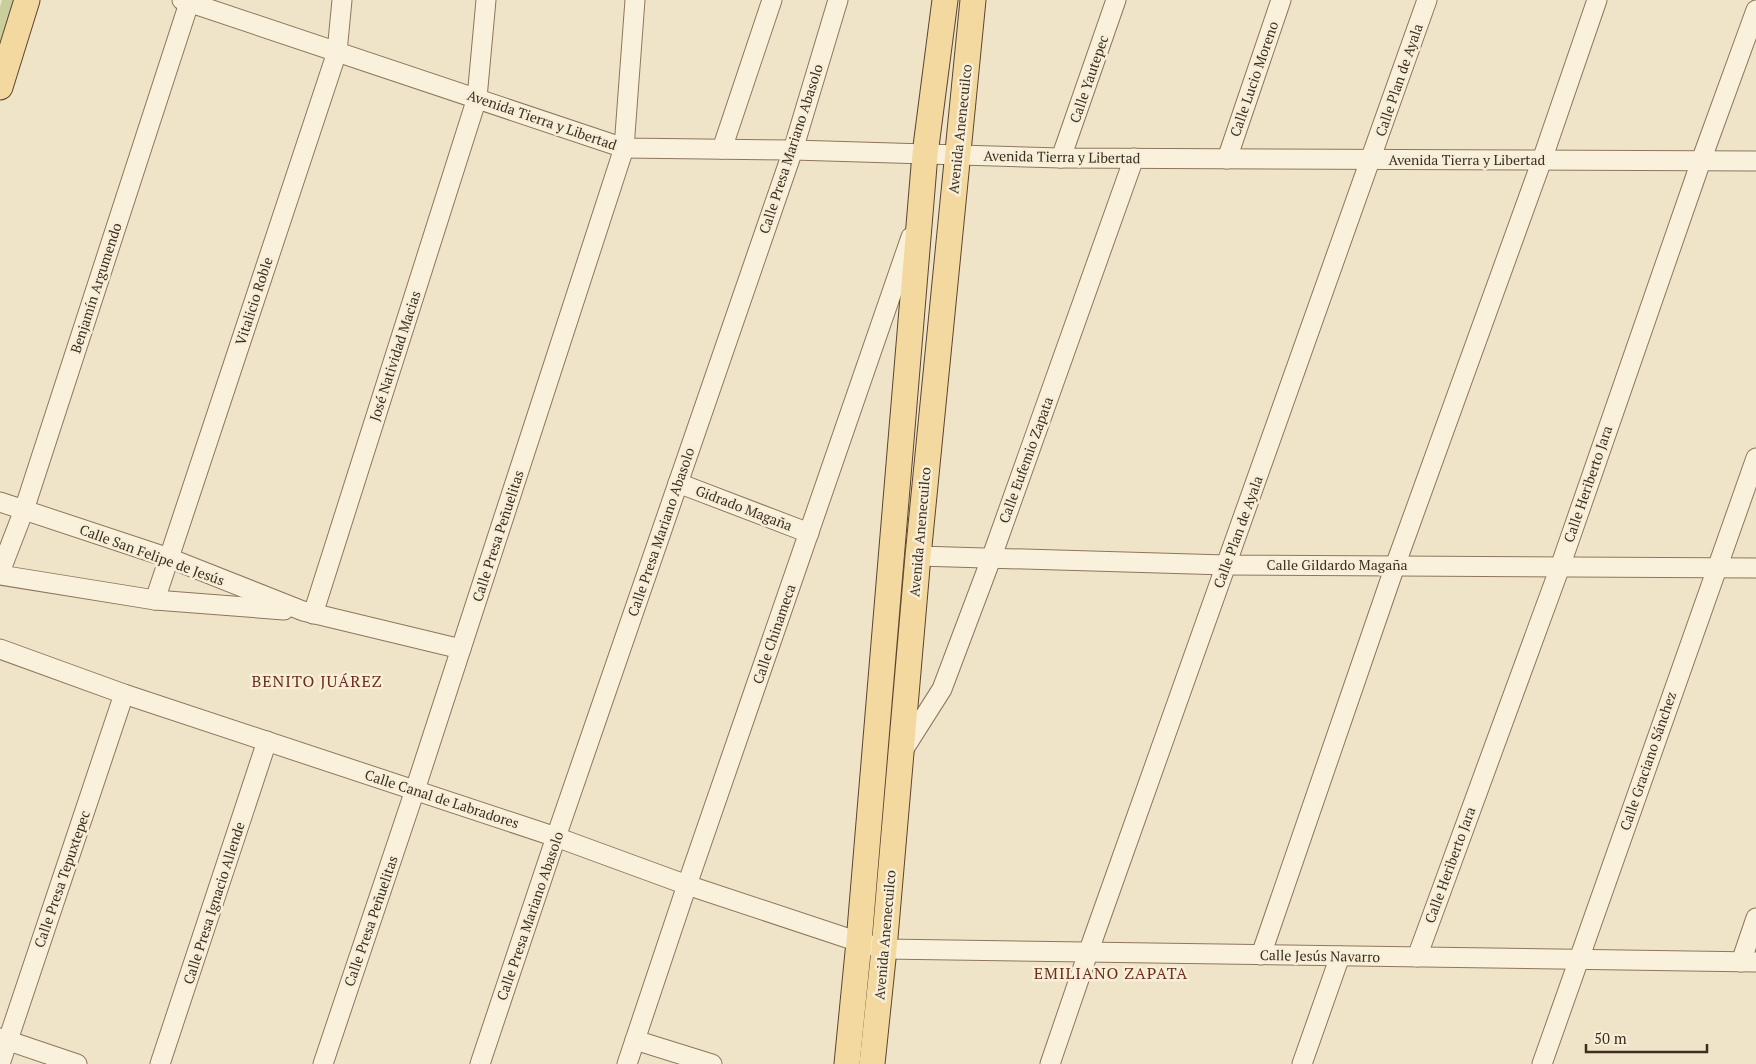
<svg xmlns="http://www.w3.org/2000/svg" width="1756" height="1064" viewBox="0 0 1756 1064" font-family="'PT Serif',serif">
<rect width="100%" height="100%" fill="#f0e4c8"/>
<path fill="#c9cf9b" d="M2 0H19L0 57V7Z"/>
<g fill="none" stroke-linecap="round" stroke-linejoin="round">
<g stroke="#8d765c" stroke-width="21">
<g id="minor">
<path d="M182 0 624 148 793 150 1061 158 1756 161"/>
<path d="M722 149 772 0"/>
<path d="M1061 158 1116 0"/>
<path d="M1227 159 1281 0"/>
<path d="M678 483 809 533"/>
<path d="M0 502 169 558 303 611 461 649"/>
<path d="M918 556 1226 565 1756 568"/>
<path d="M0 572 24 510 190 0"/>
<path d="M0 575 155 600 284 610"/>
<path d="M155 600 337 52 342 0"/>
<path d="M313 614 477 98 486 0"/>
<path d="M0 649 124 694 556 837 687 885 859 942 884 949 1756 962"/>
<path d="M902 752 942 689 991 559 1134 158"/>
<path d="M1261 955 1395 566 1542 160 1597 0"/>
<path d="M1417 957 1560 567 1701 161 1756 10"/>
<path d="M1741 962 1756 918"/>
<path d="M0 1038 77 1064"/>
<path d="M635 1040 712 1064"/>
<path d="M0 1064 124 694"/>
<path d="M160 1064 267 741"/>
<path d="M323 1064 415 790 624 148 635 0"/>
<path d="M480 1064 556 837 793 150 838 0"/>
<path d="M627 1064 687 885 911 237"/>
<path d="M1050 1064 1088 953 1427 0"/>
<path d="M1302 1064 1340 956"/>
<path d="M1542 1064 1756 458"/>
</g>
</g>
<g stroke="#5b4430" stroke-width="27">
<g id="major">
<path d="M0 87 27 0"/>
<path d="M847 1064 859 942 925 154 945 0"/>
<path d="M872 1064 884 949 918 556 973 0"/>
</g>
</g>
<use href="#minor" stroke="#faf1dc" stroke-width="19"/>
<use href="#major" stroke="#f3d9a0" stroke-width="25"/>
</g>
<g text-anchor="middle" stroke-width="5" stroke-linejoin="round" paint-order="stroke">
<g font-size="14" fill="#3d2e20" stroke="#f7eed8">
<text transform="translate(1089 79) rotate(-71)" y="5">Calle Yautepec</text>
<text transform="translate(1254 79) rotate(-71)" y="5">Calle Lucio Moreno</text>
<text transform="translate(1399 80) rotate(-71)" y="5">Calle Plan de Ayala</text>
<text transform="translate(542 120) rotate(19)" y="5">Avenida Tierra y Libertad</text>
<text transform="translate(960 129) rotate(-84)" y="5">Avenida Anenecuilco</text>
<text transform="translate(791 149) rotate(-72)" y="5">Calle Presa Mariano Abasolo</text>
<text transform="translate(1062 157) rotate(1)" y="5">Avenida Tierra y Libertad</text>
<text x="1467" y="165">Avenida Tierra y Libertad</text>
<text transform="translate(96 288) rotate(-72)" y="5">Benjamín Argumendo</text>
<text transform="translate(254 301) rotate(-72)" y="5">Vitalicio Roble</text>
<text transform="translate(395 356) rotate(-72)" y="5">José Natividad Macias</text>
<text transform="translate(1026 460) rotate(-70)" y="5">Calle Eufemio Zapata</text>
<text transform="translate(1588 484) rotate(-71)" y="5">Calle Heriberto Jara</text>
<text transform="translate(744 508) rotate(21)" y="5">Gidrado Magaña</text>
<text transform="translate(661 532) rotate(-71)" y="5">Calle Presa Mariano Abasolo</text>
<text transform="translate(920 532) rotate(-85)" y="5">Avenida Anenecuilco</text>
<text transform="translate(1238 532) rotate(-70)" y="5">Calle Plan de Ayala</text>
<text transform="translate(498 536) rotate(-72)" y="5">Calle Presa Peñuelitas</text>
<text transform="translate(152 555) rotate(20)" y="5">Calle San Felipe de Jesús</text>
<text x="1337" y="570">Calle Gildardo Magaña</text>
<text transform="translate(774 634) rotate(-71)" y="5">Calle Chinameca</text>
<text transform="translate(1648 761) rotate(-71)" y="5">Calle Graciano Sánchez</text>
<text transform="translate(442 799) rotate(18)" y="5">Calle Canal de Labradores</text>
<text transform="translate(1450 865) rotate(-70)" y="5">Calle Heriberto Jara</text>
<text transform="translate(62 879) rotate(-71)" y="5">Calle Presa Tepuxtepec</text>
<text transform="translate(214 903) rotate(-72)" y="5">Calle Presa Ignacio Allende</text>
<text transform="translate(530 916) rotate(-71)" y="5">Calle Presa Mariano Abasolo</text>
<text transform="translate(371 921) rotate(-71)" y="5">Calle Presa Peñuelitas</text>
<text transform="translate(885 935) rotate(-85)" y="5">Avenida Anenecuilco</text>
<text transform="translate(1320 956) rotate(1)" y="5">Calle Jesús Navarro</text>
</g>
<g font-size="16" letter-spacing="1" fill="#6b2e1e" stroke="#f7eed8">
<text x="317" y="687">BENITO JUÁREZ</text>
<text x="1111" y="979">EMILIANO ZAPATA</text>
</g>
</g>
<path d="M1586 1044v8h121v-8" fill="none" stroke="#3d2e20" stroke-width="2.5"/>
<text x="1594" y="1044" font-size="15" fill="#3d2e20" stroke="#f7eed8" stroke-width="4" paint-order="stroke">50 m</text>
</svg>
